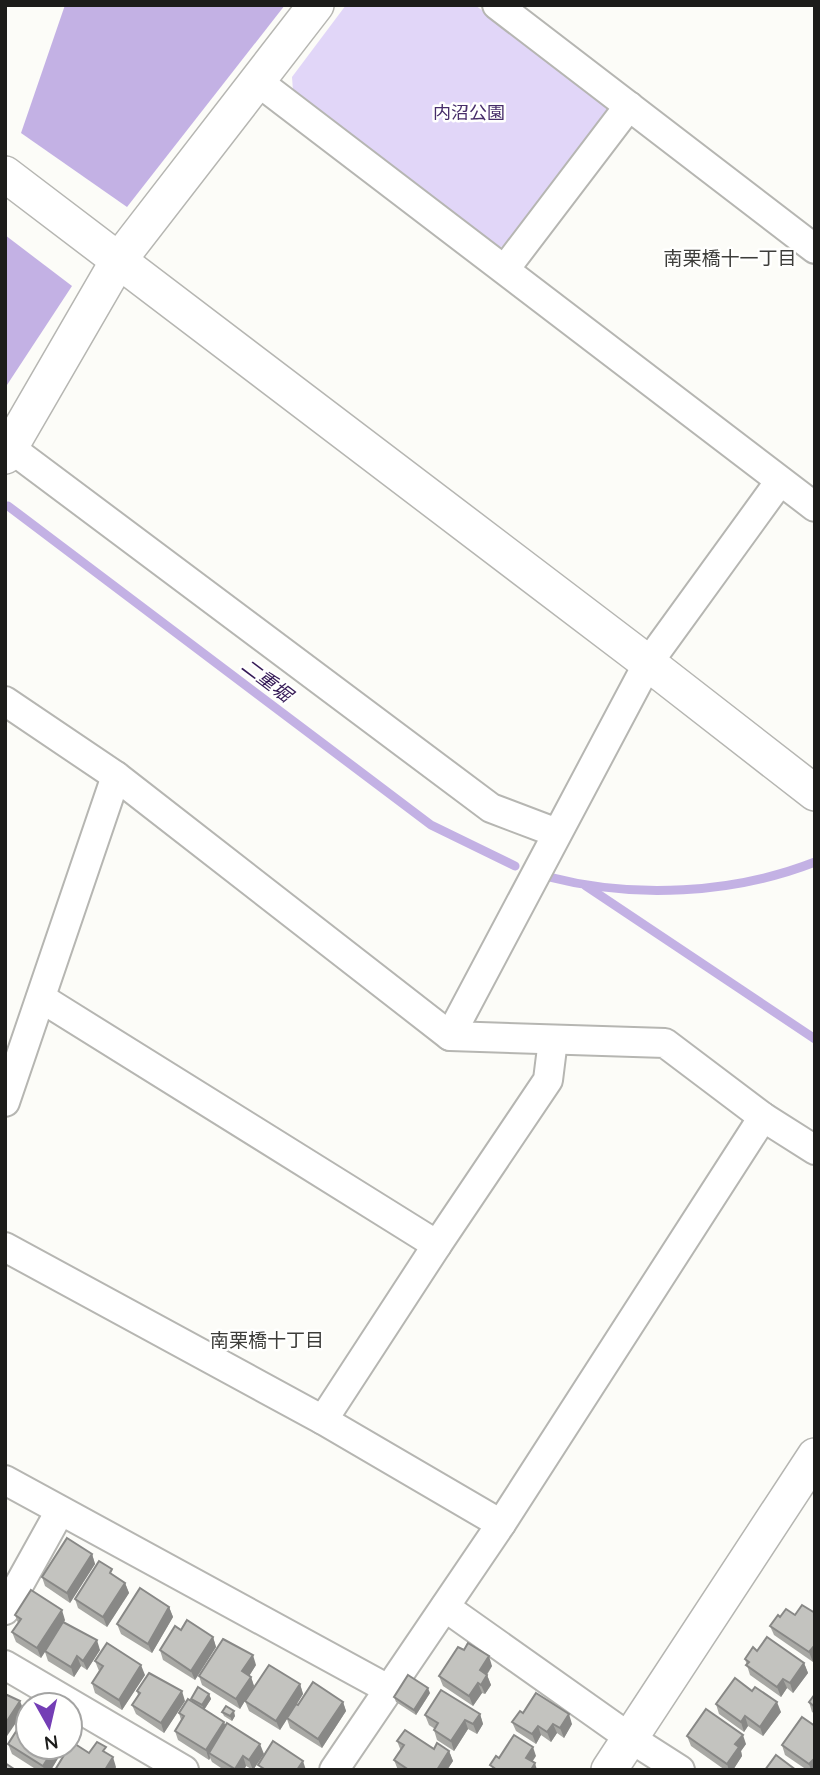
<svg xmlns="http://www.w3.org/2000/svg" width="820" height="1775" viewBox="0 0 820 1775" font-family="Quicksand,'Noto Sans JP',sans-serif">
<rect width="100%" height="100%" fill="#fcfcf8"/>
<path fill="#e1d6f8" d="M346 5H475L607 106 609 121 513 246 499 247 293 91 292 77Z"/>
<g fill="#c3b1e4">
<path d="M65 5H285L127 207 21 133Z"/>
<path d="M5 235 72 286 5 388Z"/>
</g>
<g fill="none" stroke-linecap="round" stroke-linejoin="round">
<g stroke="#c3b1e4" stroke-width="9">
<path d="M8 506 431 825 515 866"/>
<path d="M549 877C634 899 733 894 815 862"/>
<path d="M586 886 815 1039"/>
</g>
<g stroke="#b6b6b2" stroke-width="32">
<g id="minor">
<path d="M497 5 815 249"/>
<path d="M257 81 815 507"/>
<path d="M505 269 629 106"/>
<path d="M9 447 491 808 557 833"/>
<path d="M5 701 116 776 450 1036 665 1043 763 1117 815 1150"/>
<path d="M41 998 437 1245 548 1080 553 1040"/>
<path d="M450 1036 648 663 780 481"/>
<path d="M5 1102 116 776"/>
<path d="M5 1247 323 1420 437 1245"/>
<path d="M323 1420 501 1524"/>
<path d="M5 1480 388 1689"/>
<path d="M445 1607 630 1738 680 1770"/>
<path d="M5 1610 60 1511"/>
<path d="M5 1665 184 1770"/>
<path d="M334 1770 501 1524 763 1117"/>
</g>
</g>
<g stroke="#b6b6b2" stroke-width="38">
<g id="tertiary">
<path d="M5 174 648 663 815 793"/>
<path d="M5 456 118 261 316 5"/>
<path d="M609 1770 815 1456"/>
</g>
</g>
<use href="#minor" stroke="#fff" stroke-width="28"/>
<use href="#tertiary" stroke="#fff" stroke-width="35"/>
</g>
<g fill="#a8a8a4">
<path d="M92 1554 95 1564 70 1603 45 1586 42 1577Z"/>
<path d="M115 1577 125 1583 129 1593 107 1627 78 1608 75 1599Z"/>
<path d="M169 1607 173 1617 152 1653 121 1634 117 1624Z"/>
<path d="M815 1613V1659L813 1662 774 1635 770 1626 780 1617Z"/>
<path d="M15 1615 65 1620 64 1622 100 1650 87 1670 81 1666 74 1677 48 1661 45 1652 41 1658 16 1642 12 1632 18 1623Z"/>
<path d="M181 1630 213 1637 216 1647 195 1680 163 1660 160 1650Z"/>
<path d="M464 1650 492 1666 487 1675 491 1685 485 1694 482 1693 473 1706 443 1686 439 1676Z"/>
<path d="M757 1651 804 1663 808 1673 793 1693 787 1688 781 1697 750 1675 745 1659Z"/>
<path d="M95 1661 145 1675 122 1710 95 1693 92 1683 99 1671Z"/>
<path d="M256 1665 249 1676 251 1677 254 1686 240 1709 202 1685 199 1676Z"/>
<path d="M300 1684 303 1694 297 1704 298 1705 343 1702 346 1711 322 1748 290 1728 287 1719 280 1730 249 1711 245 1701Z"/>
<path d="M137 1691 185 1701 164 1733 136 1714 132 1705 138 1695Z"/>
<path d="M430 1693 416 1715 396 1702 394 1697Z"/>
<path d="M209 1694 211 1699 204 1710 264 1754 253 1770 246 1766 244 1770H224L212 1762 210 1758 209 1760 178 1740 175 1731 181 1720 179 1713 192 1701 191 1699Z"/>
<path d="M815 1694V1714L812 1712 809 1702Z"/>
<path d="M716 1704 781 1712 763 1736 748 1726 744 1732 719 1714Z"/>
<path d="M222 1712 235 1716 232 1721 224 1716Z"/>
<path d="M523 1713 572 1724 564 1738 557 1733 551 1742 541 1735 536 1744 516 1731 512 1722Z"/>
<path d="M480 1714 483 1724 477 1734 468 1729 454 1751 437 1740 434 1730 435 1729 429 1725 425 1715Z"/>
<path d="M815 1726V1770H807L785 1755 782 1745Z"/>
<path d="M687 1736 746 1744 741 1751 742 1756 733 1770H725L691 1746Z"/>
<path d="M397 1741 449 1751 453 1761 447 1770H398L394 1760 401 1751Z"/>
<path d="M8 1744 28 1747H57L60 1755 51 1770H37L12 1754Z"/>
</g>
<g fill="#888886">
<path d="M92 1554 95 1564 70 1603 67 1593Z"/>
<path d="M125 1583 129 1593 107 1627 103 1617Z"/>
<path d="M169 1607 173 1617 152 1653 148 1644Z"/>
<path d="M62 1610 65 1620 41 1658 37 1648Z"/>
<path d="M213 1637 216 1647 195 1680 191 1671Z"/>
<path d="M97 1640 100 1650 87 1670 83 1661Z"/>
<path d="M815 1645V1659L813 1662 809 1652Z"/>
<path d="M253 1655 256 1665 246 1681 242 1671Z"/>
<path d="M77 1656 81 1666 74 1677 71 1667Z"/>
<path d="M489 1656 492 1666 483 1680 480 1670Z"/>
<path d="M804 1663 808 1673 793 1693 790 1683Z"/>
<path d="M141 1665 145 1675 122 1710 119 1700Z"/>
<path d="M487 1675 491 1685 485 1694 481 1685Z"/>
<path d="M251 1677 254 1686 240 1709 236 1699Z"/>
<path d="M783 1679 787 1688 781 1697 777 1687Z"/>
<path d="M478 1683 482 1693 473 1706 469 1696Z"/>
<path d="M300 1684 303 1694 280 1730 276 1721Z"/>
<path d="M428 1688 430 1693 416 1715 414 1710Z"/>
<path d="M182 1691 185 1701 164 1733 161 1723Z"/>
<path d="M209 1694 211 1699 204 1710 202 1705Z"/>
<path d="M20 1701 24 1711 5 1739V1724Z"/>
<path d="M343 1702 346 1711 322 1748 318 1739Z"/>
<path d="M777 1702 781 1712 763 1736 760 1727Z"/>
<path d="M234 1711 235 1716 232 1721 230 1716Z"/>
<path d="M480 1714 483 1724 477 1734 473 1724Z"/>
<path d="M569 1714 572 1724 564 1738 560 1728Z"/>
<path d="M745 1716 748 1726 744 1732 741 1722Z"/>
<path d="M465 1720 468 1729 454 1751 451 1741Z"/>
<path d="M224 1722 228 1732 209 1753 210 1758 209 1760 206 1750Z"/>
<path d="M553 1724 557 1733 551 1742 547 1732Z"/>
<path d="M538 1726 541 1735 536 1744 532 1734Z"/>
<path d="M743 1735 746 1744 741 1751 742 1756 733 1770H729L727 1764 735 1744Z"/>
<path d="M260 1744 264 1754 253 1770 249 1760Z"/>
<path d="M55 1747H57L60 1755 51 1770H44L43 1766Z"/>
<path d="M533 1747 536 1756 529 1767 526 1758Z"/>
<path d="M449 1751 453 1761 447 1770H437Z"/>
<path d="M243 1756 246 1766 244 1770H235Z"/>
<path d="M113 1757 116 1767 115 1770H105Z"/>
<path d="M815 1758V1770H811L809 1764Z"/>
<path d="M303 1761 306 1770H297Z"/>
<path d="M535 1763 537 1770H531Z"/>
</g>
<g fill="#c3c3bf" stroke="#888886" stroke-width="2">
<path d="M67 1538 92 1554 67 1593 42 1577Z"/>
<path d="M99 1561 112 1569 110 1573 125 1583 103 1617 75 1599Z"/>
<path d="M140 1588 169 1607 148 1644 117 1624Z"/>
<path d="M31 1590 62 1610 37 1648 12 1632 21 1619 15 1615Z"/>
<path d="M802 1605 815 1613V1645L809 1652 770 1626 778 1615 780 1617 786 1609 795 1615Z"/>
<path d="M187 1620 213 1637 191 1671 160 1650 175 1626 181 1630Z"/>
<path d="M63 1622 97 1640 83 1661 77 1656 71 1667 45 1651Z"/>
<path d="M767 1637 804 1663 790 1683 783 1679 777 1687 746 1665 749 1662 745 1659 753 1647 757 1651Z"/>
<path d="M223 1639 253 1655 242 1671 251 1677 236 1699 199 1676Z"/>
<path d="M107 1643 141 1665 119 1700 92 1683 103 1666 95 1661Z"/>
<path d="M468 1643 489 1656 480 1670 487 1675 481 1685 478 1683 469 1696 439 1676 458 1647 464 1650Z"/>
<path d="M269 1665 300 1684 276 1721 245 1701Z"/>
<path d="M149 1673 182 1691 161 1723 132 1705 140 1693 137 1691Z"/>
<path d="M408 1675 428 1688 414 1710 394 1697Z"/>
<path d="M735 1678 752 1691 755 1687 777 1702 760 1727 745 1716 741 1722 716 1704Z"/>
<path d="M313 1682 343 1702 318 1739 287 1718 296 1704 298 1705Z"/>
<path d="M198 1687 209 1694 202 1705 191 1699Z"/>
<path d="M441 1690 480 1714 473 1724 465 1720 451 1741 434 1730 438 1723 425 1715Z"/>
<path d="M536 1693 569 1714 560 1728 553 1724 547 1732 538 1726 532 1734 512 1722 520 1711 523 1713Z"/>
<path d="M5 1694 20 1701 5 1724Z"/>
<path d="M815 1694V1707L809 1702Z"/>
<path d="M188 1699 224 1722 206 1750 175 1731 184 1716 179 1713Z"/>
<path d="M226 1706 234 1711 230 1716 222 1712Z"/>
<path d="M706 1709 743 1735 735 1744 739 1747 727 1764 687 1736Z"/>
<path d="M28 1713V1747H55L43 1766 8 1744Z"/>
<path d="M802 1717 815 1726V1758L809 1764 782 1745Z"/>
<path d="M227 1723 260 1744 249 1760 243 1756 235 1769 209 1753Z"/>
<path d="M405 1730 434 1749 437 1743 449 1751 437 1770H409L394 1760 404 1745 397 1741Z"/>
<path d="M514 1735 533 1747 526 1758 535 1763 531 1770H497L490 1765 496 1756 499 1758Z"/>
<path d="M273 1741 303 1761 297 1770H266L258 1765Z"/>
<path d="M72 1742 89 1753 97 1742 106 1747 103 1751 113 1757 105 1770H55Z"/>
<path d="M776 1755 796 1770H765Z"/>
<path d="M5 1763 14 1769V1770H5Z"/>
</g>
<g text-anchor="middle" stroke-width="5" stroke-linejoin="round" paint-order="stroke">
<g font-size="18" fill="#472d6a" stroke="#fffffe">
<text x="469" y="119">内沼公園</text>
</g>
<g font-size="19" fill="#3d3d3a" stroke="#fffffe">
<text x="730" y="265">南栗橋十一丁目</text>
<text x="267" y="1347">南栗橋十丁目</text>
</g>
<g font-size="19" font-style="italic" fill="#341955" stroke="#fffffe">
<text transform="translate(267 680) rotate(37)" y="7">二重堀</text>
</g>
</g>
<rect width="820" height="1775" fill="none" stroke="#1c1c1a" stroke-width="14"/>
<g transform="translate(49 1726) rotate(172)"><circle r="33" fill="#fffffe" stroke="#a4a4a3" stroke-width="2"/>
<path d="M0-5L12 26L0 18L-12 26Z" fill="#743eb5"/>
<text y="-10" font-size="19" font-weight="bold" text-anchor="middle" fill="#1c1c1a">N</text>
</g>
</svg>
